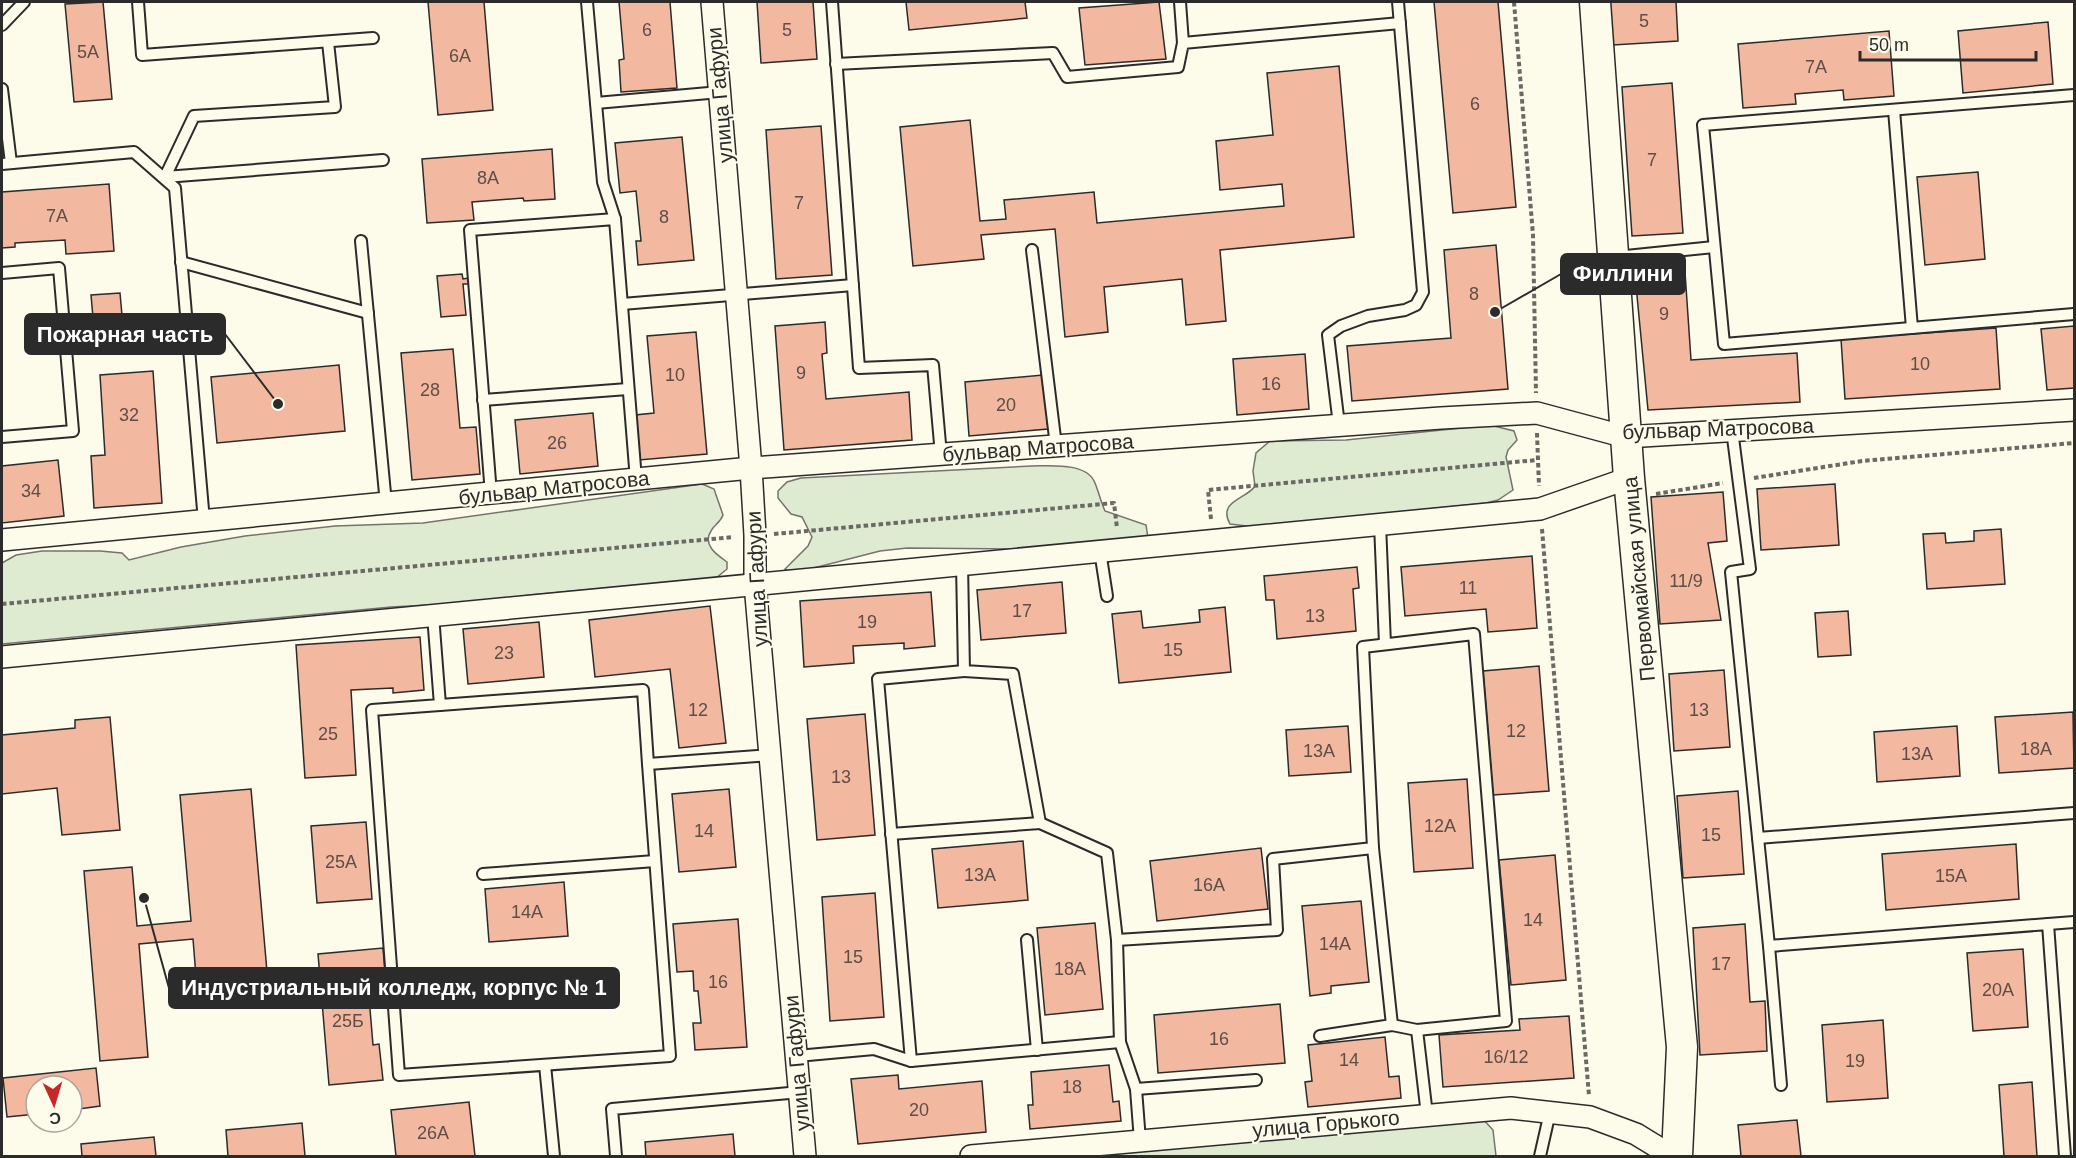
<svg xmlns="http://www.w3.org/2000/svg" width="2076" height="1158" viewBox="0 0 2076 1158" font-family="Helvetica,sans-serif">
<rect width="100%" height="100%" fill="#fdfbea"/>
<g fill="#deebd1" stroke="#74746e" stroke-width="1.5">
<path d="M1490 425 1514 431 1517 440 1508 450 1506 457 1513 490 1498 500 1486 503 1255 527 1230 524C1217 501 1247 499 1255 486L1253 471 1256 453 1270 441 1346 440Z"/>
<path d="M1032 466C1050 466 1087 462 1095 483 1099 493 1101 502 1105 511L1146 525 1148 538 1018 549 907 548 880 551 802 571 792 573 785 569 808 546 812 537 802 517 791 514 778 498V491L787 482 801 478Z"/>
<path d="M702 484 714 489 723 515C720 523 714 525 711 531 702 545 717 555 727 562V569L716 578 530 595 486 602 391 607 2 644V563L16 555 42 551H100L122 553 129 560 181 547 245 536 335 526 423 523Z"/>
<path d="M1482 1118 1493 1130 1496 1156H1076Z"/>
</g>
<g fill="#f2b8a0" stroke="#2b2b2b" stroke-width="1.5">
<path d="M103 2 112 99 74 102 65 4Z"/>
<path d="M428 2H484L493 110 438 115Z"/>
<path d="M619 2H670L677 88 621 92 619 60 624 59Z"/>
<path d="M757 2H813L817 59 761 63Z"/>
<path d="M906 2H1025L1027 18 909 30Z"/>
<path d="M1159 2 1166 59 1085 65 1079 8Z"/>
<path d="M1434 2H1498L1516 207 1453 213Z"/>
<path d="M1610 2H1676L1678 41 1613 45Z"/>
<path d="M2048 22 2053 84 1963 93 1958 31Z"/>
<path d="M1889 31 1894 96 1844 100 1843 90 1795 94 1796 104 1743 108 1738 44Z"/>
<path d="M1339 66 1354 237 1220 250 1226 321 1186 325 1182 279 1104 287 1108 332 1065 337 1055 229 981 235 984 259 913 266 900 127 970 120 980 221 1006 219 1004 200 1094 192 1097 223 1284 206 1282 184 1220 190 1216 141 1273 135 1267 73Z"/>
<path d="M1672 83 1683 233 1632 236 1622 87Z"/>
<path d="M821 126 832 275 776 279 766 130Z"/>
<path d="M682 137 694 260 638 265 636 241H641L636 191 620 193 615 143Z"/>
<path d="M552 149 555 199 524 201 523 198 472 202 474 220 427 223 422 159Z"/>
<path d="M1978 172 1985 259 1925 265 1917 177Z"/>
<path d="M109 184 114 251 66 254 65 240 15 243V247L2 248V192Z"/>
<path d="M1496 245 1508 389 1352 401 1347 346 1451 338 1444 250Z"/>
<path d="M1685 272 1691 360 1797 353 1800 402 1648 410 1635 275Z"/>
<path d="M462 274 463 279 469 278V284H463L466 315 441 317 437 276Z"/>
<path d="M120 293 124 338 95 340 91 295Z"/>
<path d="M825 322 827 353 822 354 826 399 909 392 912 440 784 450 775 326Z"/>
<path d="M2074 326V388L2047 390 2041 329Z"/>
<path d="M1996 328 2000 389 1845 399 1841 339Z"/>
<path d="M696 332 707 454 639 460 635 415 654 413 647 336Z"/>
<path d="M453 349 460 428 476 427 480 474 412 480 401 353Z"/>
<path d="M1305 354 1309 409 1237 415 1233 359Z"/>
<path d="M339 365 345 431 217 443 211 377Z"/>
<path d="M153 371 162 503 94 508 91 456 105 455 100 375Z"/>
<path d="M1043 375 1048 429 969 436 965 382Z"/>
<path d="M593 413 598 466 520 474 515 420Z"/>
<path d="M58 460 64 516 2 523V466Z"/>
<path d="M1835 484 1839 545 1761 550 1757 489Z"/>
<path d="M1723 492 1727 541 1708 543 1721 620 1660 624 1651 497Z"/>
<path d="M2001 529 2005 584 1927 589 1923 534 1945 533 1946 543 1974 541V531Z"/>
<path d="M1532 556 1537 628 1488 632 1486 609 1405 616 1401 567Z"/>
<path d="M1357 567 1359 588 1353 589 1356 631 1277 639 1274 600H1266L1264 576Z"/>
<path d="M1062 582 1066 633 981 640 977 590Z"/>
<path d="M931 592 935 646 904 649V643L853 646 854 663 804 667 800 601Z"/>
<path d="M710 606 726 743 679 748 670 669 595 677 589 620Z"/>
<path d="M1225 607 1231 672 1119 683 1112 614 1141 611 1143 628 1200 622 1199 610Z"/>
<path d="M1848 611 1851 655 1818 657 1815 613Z"/>
<path d="M539 622 544 677 468 684 463 629Z"/>
<path d="M420 637 424 690 393 693V688L351 690 356 775 305 778 296 645Z"/>
<path d="M1539 666 1549 791 1493 795 1483 671Z"/>
<path d="M1724 670 1730 747 1674 751 1669 674Z"/>
<path d="M2073 712 2074 768 1999 773 1995 717Z"/>
<path d="M865 714 875 835 817 840 807 719Z"/>
<path d="M110 717 120 830 62 835 57 788 2 794V735L75 728V720Z"/>
<path d="M1348 726 1351 772 1289 776 1286 730Z"/>
<path d="M1957 726 1960 776 1877 782 1874 732Z"/>
<path d="M1467 779 1473 868 1414 872 1408 783Z"/>
<path d="M251 789 268 983 197 989 193 939 139 944 148 1057 100 1061 84 871 132 867 137 926 191 921 180 795Z"/>
<path d="M729 789 736 867 679 872 672 794Z"/>
<path d="M1738 791 1744 874 1683 878 1677 796Z"/>
<path d="M366 822 372 899 317 903 311 826Z"/>
<path d="M1023 841 1028 900 938 908 932 849Z"/>
<path d="M2016 844 2019 899 1886 910 1882 854Z"/>
<path d="M1261 848 1268 909 1157 921 1150 861Z"/>
<path d="M1555 855 1566 980 1511 985 1499 860Z"/>
<path d="M564 882 568 936 489 942 485 889Z"/>
<path d="M875 893 884 1017 830 1021 822 897Z"/>
<path d="M1361 901 1369 982 1331 986V993L1310 996 1302 906Z"/>
<path d="M738 919 747 1047 695 1050 693 1023H701L698 991H694L693 971 677 972 673 924Z"/>
<path d="M1095 923 1103 1009 1045 1015 1037 928Z"/>
<path d="M1745 924 1750 1002 1765 1001 1767 1051 1700 1055 1693 928Z"/>
<path d="M383 948 387 996 369 997 373 1045 379 1044 383 1080 329 1085 318 954Z"/>
<path d="M2023 949 2028 1027 1973 1031 1967 953Z"/>
<path d="M1280 1004 1285 1063 1158 1073 1154 1015Z"/>
<path d="M1569 1016 1574 1078 1443 1087 1439 1035 1520 1030 1519 1019Z"/>
<path d="M1883 1020 1888 1098 1827 1102 1822 1025Z"/>
<path d="M1385 1037 1389 1077 1399 1076 1401 1098 1308 1107 1305 1082 1312 1081 1308 1045Z"/>
<path d="M1109 1065 1113 1102 1119 1101 1121 1121 1030 1129 1028 1105H1033L1031 1072Z"/>
<path d="M96 1068 100 1106 72 1110V1086H36V1114L7 1117 3 1078Z"/>
<path d="M898 1075 899 1089 982 1081 986 1132 858 1144 851 1079Z"/>
<path d="M2032 1082 2037 1156H2004L1999 1085Z"/>
<path d="M469 1102 475 1156H396L391 1110Z"/>
<path d="M1797 1120 1801 1156H1741L1738 1125Z"/>
<path d="M302 1123 305 1156H228L226 1130Z"/>
<path d="M733 1134 735 1156H646L645 1142Z"/>
<path d="M154 1137 156 1156H82L81 1144Z"/>
</g>
<g fill="none" stroke-linecap="round" stroke-linejoin="round">
<g stroke="#2b2b2b" stroke-width="14">
<g id="lane">
<path d="M138 2 142 55 373 38"/>
<path d="M587 2 603 182 615 219"/>
<path d="M832 2 859 368 933 365 941 455"/>
<path d="M1180 2 1183 43"/>
<path d="M2 25 24 2"/>
<path d="M328 42 335 107 194 116 165 177 383 160"/>
<path d="M836 64 1053 53 1067 77 1178 67 1183 43 1400 23"/>
<path d="M2 89 11 163"/>
<path d="M2074 95 1703 125 1724 344 2074 314"/>
<path d="M596 103 720 92"/>
<path d="M1894 110 1912 328"/>
<path d="M2 164 134 152 175 188 204 521"/>
<path d="M361 241 386 504"/>
<path d="M1032 250 1056 446"/>
<path d="M1616 257 1714 247"/>
<path d="M181 262 368 313"/>
<path d="M2 273 59 268 73 431 2 437"/>
<path d="M622 304 853 285"/>
<path d="M483 400 628 389"/>
<path d="M1339 425 1328 335 1341 326 1368 316 1405 310 1416 305 1423 292 1398 2"/>
<path d="M1732 430 1750 569 1731 572 1769 946"/>
<path d="M491 494 470 230 615 219 636 480"/>
<path d="M1380 524 1385 644"/>
<path d="M1100 551 1107 596"/>
<path d="M962 564 964 671 1013 674 1040 823 1107 853 1117 940 1120 1042 1136 1089 1140 1141"/>
<path d="M433 615 440 705 372 710 399 1075 670 1056 648 764 770 755"/>
<path d="M440 705 643 690 648 764"/>
<path d="M891 834 1040 823"/>
<path d="M1758 838 2074 813"/>
<path d="M483 874 655 861"/>
<path d="M2048 924 2074 922"/>
<path d="M1027 940 1037 1050"/>
<path d="M1117 940 1277 930 1273 859 1373 848 1363 647 1474 634 1506 1021 1417 1030 1427 1115"/>
<path d="M1392 1025 1417 1030"/>
<path d="M1320 1036 1392 1025 1373 848"/>
<path d="M797 1056 874 1049 911 1061 1120 1042"/>
<path d="M911 1061 878 679 964 671"/>
<path d="M545 1065 554 1156"/>
<path d="M1781 1085 1769 946 2048 924 2065 1156"/>
<path d="M1136 1089 1256 1080"/>
<path d="M616 1156 612 1109 800 1092"/>
<path d="M1540 1156 1550 1112"/>
</g>
</g>
<g stroke="#2b2b2b" stroke-width="24">
<g id="street">
<path d="M712 2 751 468 755 535V584L805 1156"/>
<path d="M2 540 751 468 1441 418 1537 413 1626 437 2074 410"/>
<path d="M2 657 1540 509 1629 478"/>
<path d="M971 1156 1511 1108 1590 1117 1636 1134 1672 1156"/>
</g>
</g>
<g stroke="#2b2b2b" stroke-width="33">
<path id="secondary" d="M1595 2 1629 478 1682 1047 1677 1156"/>
</g>
<g stroke="#6a6964" stroke-width="4" stroke-dasharray="4.5 3" stroke-linecap="butt">
<path d="M1514 2 1533 235 1536 393"/>
<path d="M1537 433 1539 486"/>
<path d="M1754 478 1862 461 2074 443"/>
<path d="M1656 494 1723 483"/>
<path d="M1211 519 1208 490 1537 460"/>
<path d="M1542 529 1589 1096"/>
<path d="M774 534 1114 503 1117 528"/>
<path d="M2 604 734 537"/>
</g>
<use href="#lane" stroke="#fdfbea" stroke-width="10"/>
<use href="#street" stroke="#fdfbea" stroke-width="21"/>
<use href="#secondary" stroke="#fdfbea" stroke-width="30"/>
</g>
<g text-anchor="middle" stroke-width="4.5" stroke-linejoin="round" paint-order="stroke">
<g font-size="18" fill="#5d4e48">
<text x="1644" y="27">5</text>
<text x="647" y="36">6</text>
<text x="787" y="36">5</text>
<text x="88" y="58">5А</text>
<text x="460" y="62">6А</text>
<text x="1816" y="73">7А</text>
<text x="1475" y="110">6</text>
<text x="1652" y="166">7</text>
<text x="488" y="184">8А</text>
<text x="799" y="209">7</text>
<text x="57" y="222">7А</text>
<text x="664" y="223">8</text>
<text x="1474" y="300">8</text>
<text x="1664" y="320">9</text>
<text x="1920" y="370">10</text>
<text x="801" y="379">9</text>
<text x="675" y="381">10</text>
<text x="1271" y="390">16</text>
<text x="430" y="396">28</text>
<text x="1006" y="411">20</text>
<text x="129" y="421">32</text>
<text x="557" y="449">26</text>
<text x="31" y="497">34</text>
<text x="1686" y="587">11/9</text>
<text x="1468" y="594">11</text>
<text x="1022" y="617">17</text>
<text x="1315" y="622">13</text>
<text x="867" y="628">19</text>
<text x="1173" y="656">15</text>
<text x="504" y="659">23</text>
<text x="698" y="716">12</text>
<text x="1699" y="716">13</text>
<text x="1516" y="737">12</text>
<text x="328" y="740">25</text>
<text x="2036" y="755">18А</text>
<text x="1319" y="757">13А</text>
<text x="1917" y="760">13А</text>
<text x="841" y="783">13</text>
<text x="1440" y="832">12А</text>
<text x="704" y="837">14</text>
<text x="1711" y="841">15</text>
<text x="341" y="868">25А</text>
<text x="980" y="881">13А</text>
<text x="1951" y="882">15А</text>
<text x="1209" y="891">16А</text>
<text x="527" y="918">14А</text>
<text x="1533" y="926">14</text>
<text x="1335" y="950">14А</text>
<text x="853" y="963">15</text>
<text x="1721" y="970">17</text>
<text x="1070" y="975">18А</text>
<text x="718" y="988">16</text>
<text x="1998" y="996">20А</text>
<text x="348" y="1027">25Б</text>
<text x="1219" y="1045">16</text>
<text x="1506" y="1063">16/12</text>
<text x="1349" y="1066">14</text>
<text x="1855" y="1067">19</text>
<text x="1072" y="1093">18</text>
<text x="919" y="1116">20</text>
<text x="433" y="1139">26А</text>
</g>
<g font-size="21" fill="#2b2b2b" stroke="#fdfbea">
<text transform="translate(720 95) rotate(-95)" y="7">улица Гафури</text>
<text transform="translate(1718 429) rotate(-2)" y="7">бульвар Матросова</text>
<text transform="translate(1038 448) rotate(-4)" y="7">бульвар Матросова</text>
<text transform="translate(554 488) rotate(-6)" y="7">бульвар Матросова</text>
<text transform="translate(757 579) rotate(-93)" y="7">улица Гафури</text>
<text transform="translate(1639 579) rotate(-95)" y="7">Первомайская улица</text>
<text transform="translate(797 1063) rotate(-95)" y="7">улица Гафури</text>
<text transform="translate(1326 1124) rotate(-5)" y="7">улица Горького</text>
</g>
</g>
<path fill="none" stroke="#2b2b2b" stroke-width="2" d="M1495 312L1561 274M278 404L225 334M144 898L169 988"/>
<g fill="#2b2b2b" stroke="#fdfbea" stroke-width="2">
<circle cx="1495" cy="312" r="6"/>
<circle cx="278" cy="404" r="6"/>
<circle cx="144" cy="898" r="6"/>
</g>
<g fill="#2b2b2b" stroke="#2b2b2b" stroke-width="2">
<rect x="1561" y="254" width="124" height="40" rx="6"/>
<rect x="25" y="314" width="200" height="40" rx="6"/>
<rect x="169" y="968" width="450" height="40" rx="6"/>
</g>
<g font-size="22" text-anchor="middle" font-weight="bold" fill="#fff">
<text x="1623" y="281">Филлини</text>
<text x="125" y="342">Пожарная часть</text>
<text x="394" y="995">Индустриальный колледж, корпус № 1</text>
</g>
<rect width="2076" height="1158" fill="none" stroke="#2b2b2b" stroke-width="6"/>
<g transform="translate(54 1104) rotate(176)"><circle r="28" fill="#fdfbea" stroke="#a9a89e" stroke-width="1.5"/>
<path d="M0-4.5L10 22L0 15L-10 22Z" fill="#c62828"/>
<text y="-9" font-size="16" font-weight="bold" text-anchor="middle" fill="#2b2b2b">С</text>
</g>
<path d="M1860 51v9h176v-9" fill="none" stroke="#2b2b2b" stroke-width="3"/>
<text x="1869" y="51" font-size="18" fill="#2b2b2b" stroke="#fdfbea" stroke-width="4.5" paint-order="stroke">50 m</text>
</svg>
